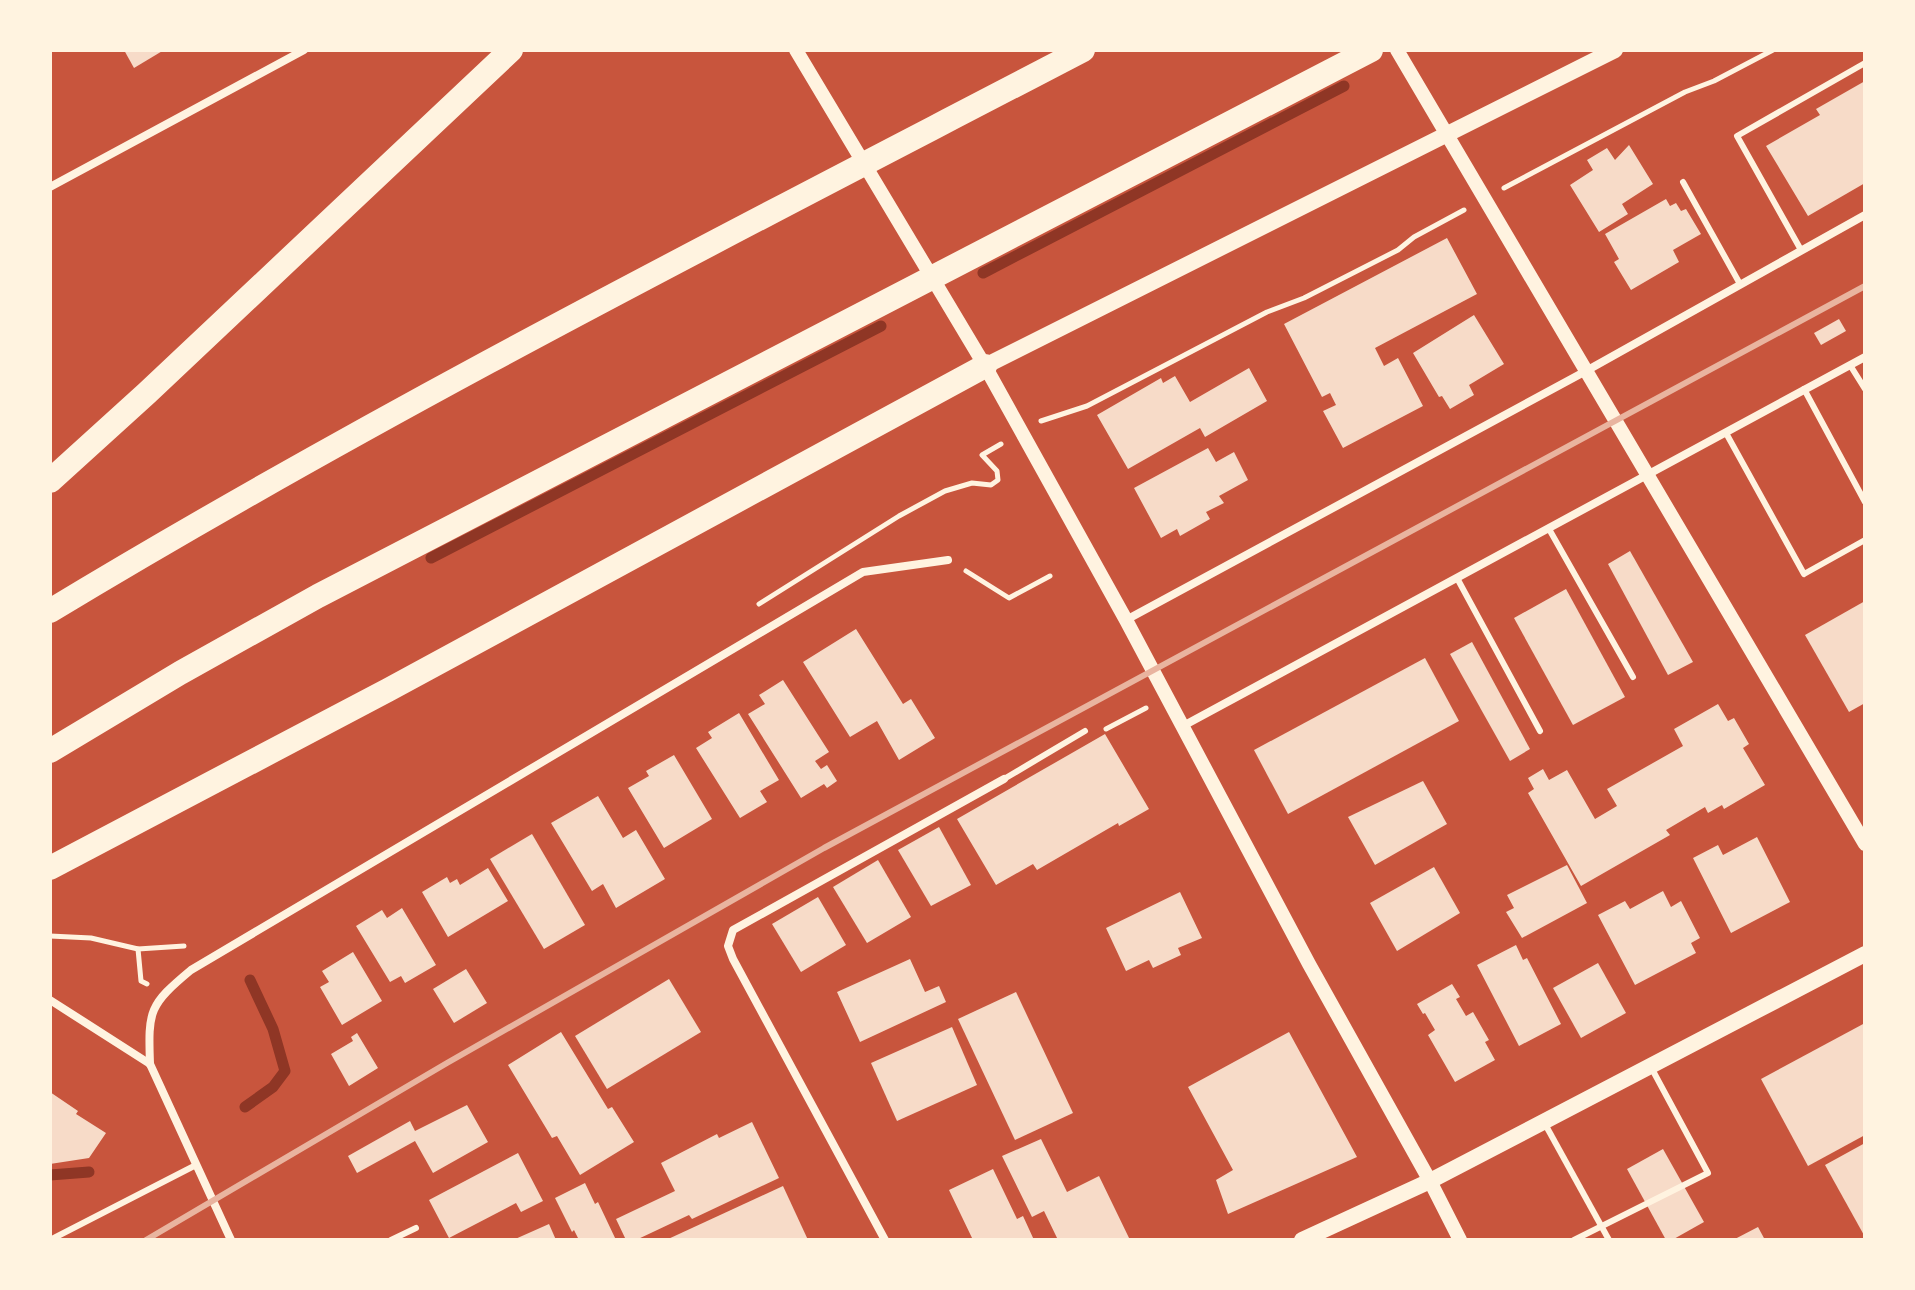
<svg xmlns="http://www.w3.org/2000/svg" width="1915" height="1290" viewBox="0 0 1915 1290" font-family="'Work Sans',sans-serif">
<rect width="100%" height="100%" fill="#c8553d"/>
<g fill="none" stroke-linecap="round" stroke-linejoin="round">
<g stroke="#8f3625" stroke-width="11">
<path d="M983 273 1344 86"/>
<path d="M431 558 881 326"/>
<path d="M245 1107 273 1087 285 1071 273 1029 250 980"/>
<path d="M50 1175 89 1172"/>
</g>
</g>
<g fill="#f7dbc8">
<path d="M124 50H164L134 68Z"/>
<path d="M1865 81V183L1808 216 1766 146 1820 115 1816 109Z"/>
<path d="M1629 145 1653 184 1622 204 1628 214 1599 232 1570 185 1593 170 1587 160 1607 148 1615 160Z"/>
<path d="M1666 199 1670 206 1676 203 1681 211 1686 209 1701 234 1673 250 1679 262 1631 290 1614 262 1619 259 1605 234Z"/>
<path d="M1447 238 1477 294 1375 348 1384 366 1398 358 1423 406 1343 448 1323 411 1336 405 1330 393 1322 397 1284 324Z"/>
<path d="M1474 315 1504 364 1469 385 1474 395 1450 409 1442 396 1439 397 1413 353Z"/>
<path d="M1839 319 1846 331 1821 345 1814 333Z"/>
<path d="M1249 368 1267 401 1205 437 1200 428 1128 469 1097 415 1161 378 1163 383 1175 376 1190 402Z"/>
<path d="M1208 448 1216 462 1234 452 1248 480 1219 496 1224 503 1206 512 1210 519 1180 536 1177 529 1161 538 1134 488Z"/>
<path d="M1630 551 1693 662 1668 675 1608 564Z"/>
<path d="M1566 589 1625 697 1573 725 1514 618Z"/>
<path d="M1865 601V703L1849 712 1805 635Z"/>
<path d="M856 629 903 704 911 699 935 738 899 760 877 721 850 737 803 662Z"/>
<path d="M1472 642 1530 749 1510 761 1450 654Z"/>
<path d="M1425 658 1459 721 1288 814 1254 750Z"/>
<path d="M783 680 829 752 815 761 821 769 827 765 837 781 827 788 824 784 801 798 748 714 765 704 759 695Z"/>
<path d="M1718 704 1728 721 1734 718 1749 744 1743 748 1765 785 1724 809 1722 805 1708 813 1705 807 1666 830 1670 835 1581 886 1528 793 1534 789 1528 778 1543 769 1549 780 1567 770 1595 819 1617 806 1607 789 1683 746 1674 729Z"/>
<path d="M739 713 779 780 760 791 767 802 740 818 696 748 712 738 708 732Z"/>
<path d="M1105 734 1149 809 1119 826 1118 823 1037 870 1033 864 996 885 957 819Z"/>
<path d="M674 755 712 819 664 848 628 788 649 776 646 771Z"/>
<path d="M1423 781 1447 824 1375 865 1348 817Z"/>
<path d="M598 796 623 838 636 830 665 879 616 908 603 884 592 891 551 823Z"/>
<path d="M939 827 971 885 931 906 898 850Z"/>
<path d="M532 834 585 925 544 949 490 859Z"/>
<path d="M1757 837 1790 902 1731 933 1693 858 1718 845 1723 855Z"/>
<path d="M878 860 911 917 867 943 833 887Z"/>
<path d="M1567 865 1587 903 1522 938 1506 912 1514 908 1507 895Z"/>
<path d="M1434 867 1460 913 1397 951 1370 903Z"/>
<path d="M488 868 508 901 448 937 422 892 447 877 450 883 457 879 460 885Z"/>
<path d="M1663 891 1671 907 1681 901 1700 938 1691 943 1696 953 1635 985 1598 915 1625 901 1630 909Z"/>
<path d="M1180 892 1202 938 1178 948 1181 955 1153 968 1149 960 1126 971 1106 928Z"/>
<path d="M818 897 846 945 801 972 772 924Z"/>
<path d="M402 908 436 965 405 983 401 976 390 982 356 926 382 910 387 918Z"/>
<path d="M1516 945 1523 960 1527 958 1561 1024 1519 1046 1477 965Z"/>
<path d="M353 952 382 1001 342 1025 320 987 329 982 322 971Z"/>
<path d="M910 959 925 992 939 986 946 1002 860 1042 837 992Z"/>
<path d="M1598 963 1626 1013 1581 1038 1553 988Z"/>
<path d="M466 969 487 1003 454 1023 433 989Z"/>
<path d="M669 979 701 1032 607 1089 575 1036Z"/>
<path d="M1452 984 1460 997 1456 999 1466 1016 1473 1012 1489 1040 1485 1042 1495 1060 1455 1082 1428 1035 1435 1030 1425 1013 1423 1014 1417 1004Z"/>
<path d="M1016 992 1073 1113 1015 1140 958 1019Z"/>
<path d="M1865 1023V1135L1808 1166 1761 1079Z"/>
<path d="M952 1027 977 1085 897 1121 871 1063Z"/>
<path d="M561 1032 608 1109 612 1107 634 1142 580 1175 557 1136 552 1138 508 1065Z"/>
<path d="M1289 1032 1357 1157 1228 1214 1216 1180 1233 1170 1188 1087Z"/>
<path d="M357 1033 378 1068 349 1086 331 1054 353 1041 351 1037Z"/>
<path d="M50 1092 78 1111 76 1114 106 1133 89 1158 50 1164Z"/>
<path d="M467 1105 488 1142 433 1173 415 1141 357 1173 348 1156 410 1121 415 1131Z"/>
<path d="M752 1122 779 1178 692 1219 689 1215 636 1240H626L616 1219 675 1191 661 1163 717 1134 719 1138Z"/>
<path d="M1041 1139 1067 1192 1099 1176 1130 1240H1058L1044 1211 1032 1217 1002 1156Z"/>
<path d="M1865 1143V1237L1825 1165Z"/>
<path d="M1663 1149 1704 1222 1672 1240H1666L1627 1169Z"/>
<path d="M518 1153 543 1201 521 1212 516 1203 449 1238 429 1200Z"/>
<path d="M993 1169 1017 1219 1023 1216 1034 1240H973L949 1190Z"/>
<path d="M585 1183 595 1204 598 1202 616 1240H579L574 1230 572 1232 555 1198Z"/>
<path d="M783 1186 808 1240H666Z"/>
<path d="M549 1224 556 1240H513Z"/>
<path d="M1758 1227 1765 1240H1733Z"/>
</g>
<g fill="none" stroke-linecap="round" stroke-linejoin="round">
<g stroke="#fff3e0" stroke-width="5">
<path d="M1504 188 1685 92 1714 81 1773 50"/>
<path d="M1041 421 1087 406 1267 312 1304 298 1398 250 1414 237 1464 210"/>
<path d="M966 571 1009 598 1050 576"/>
<path d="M759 604 899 516 945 491 972 483 991 485 998 480 997 471 982 455 1001 444"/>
<path d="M1106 729 1146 708"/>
<path d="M50 936 91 938 138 949 184 946"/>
<path d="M138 949 141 981 147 984"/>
</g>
<g stroke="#fff3e0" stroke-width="6">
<path d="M1683 182 1740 284"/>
<path d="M1801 250 1737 136 1865 63"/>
<path d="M1850 365 1865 389"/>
<path d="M1804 389 1865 502"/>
<path d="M1726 433 1804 574 1865 540"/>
<path d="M1549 529 1633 677"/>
<path d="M1457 578 1540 731"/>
<path d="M1004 779 1085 731"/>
<path d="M1545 1124 1609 1240"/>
<path d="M50 1240 196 1165"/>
<path d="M391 1240 416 1228"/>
<path d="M1574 1240 1708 1173 1652 1069"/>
</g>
<g stroke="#fff3e0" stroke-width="8">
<path d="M50 187 304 50"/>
<path d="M1126 620 1586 371 1865 215"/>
<path d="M1183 726 1865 357"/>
<path d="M50 1000 150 1064 231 1240"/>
<path d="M150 1064C148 1010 149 1005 191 970L863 572 948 560"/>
<path d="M885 1240 733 959 728 946 733 930 1004 779"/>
</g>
<g stroke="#fff3e0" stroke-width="14">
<path d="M796 50 985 366 1126 620 1309 964 1430 1181 1460 1240"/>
<path d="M1397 50 1865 844"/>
</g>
<g stroke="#fff3e0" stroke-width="16">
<path d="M985 366 1615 50"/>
<path d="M1302 1240 1430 1181 1865 954"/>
</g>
<g stroke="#fff3e0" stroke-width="24">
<path d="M50 481 147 393 511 50"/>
<path d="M50 611C386 408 736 231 1083 50"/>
<path d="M50 751 180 673 318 596 1371 50"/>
<path d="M50 868 388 690 985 366"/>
</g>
<path stroke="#e9b49f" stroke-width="6" d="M146 1240 447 1063 824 848 1865 286"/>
</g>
<rect width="1915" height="1290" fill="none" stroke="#fff3e0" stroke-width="104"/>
</svg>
